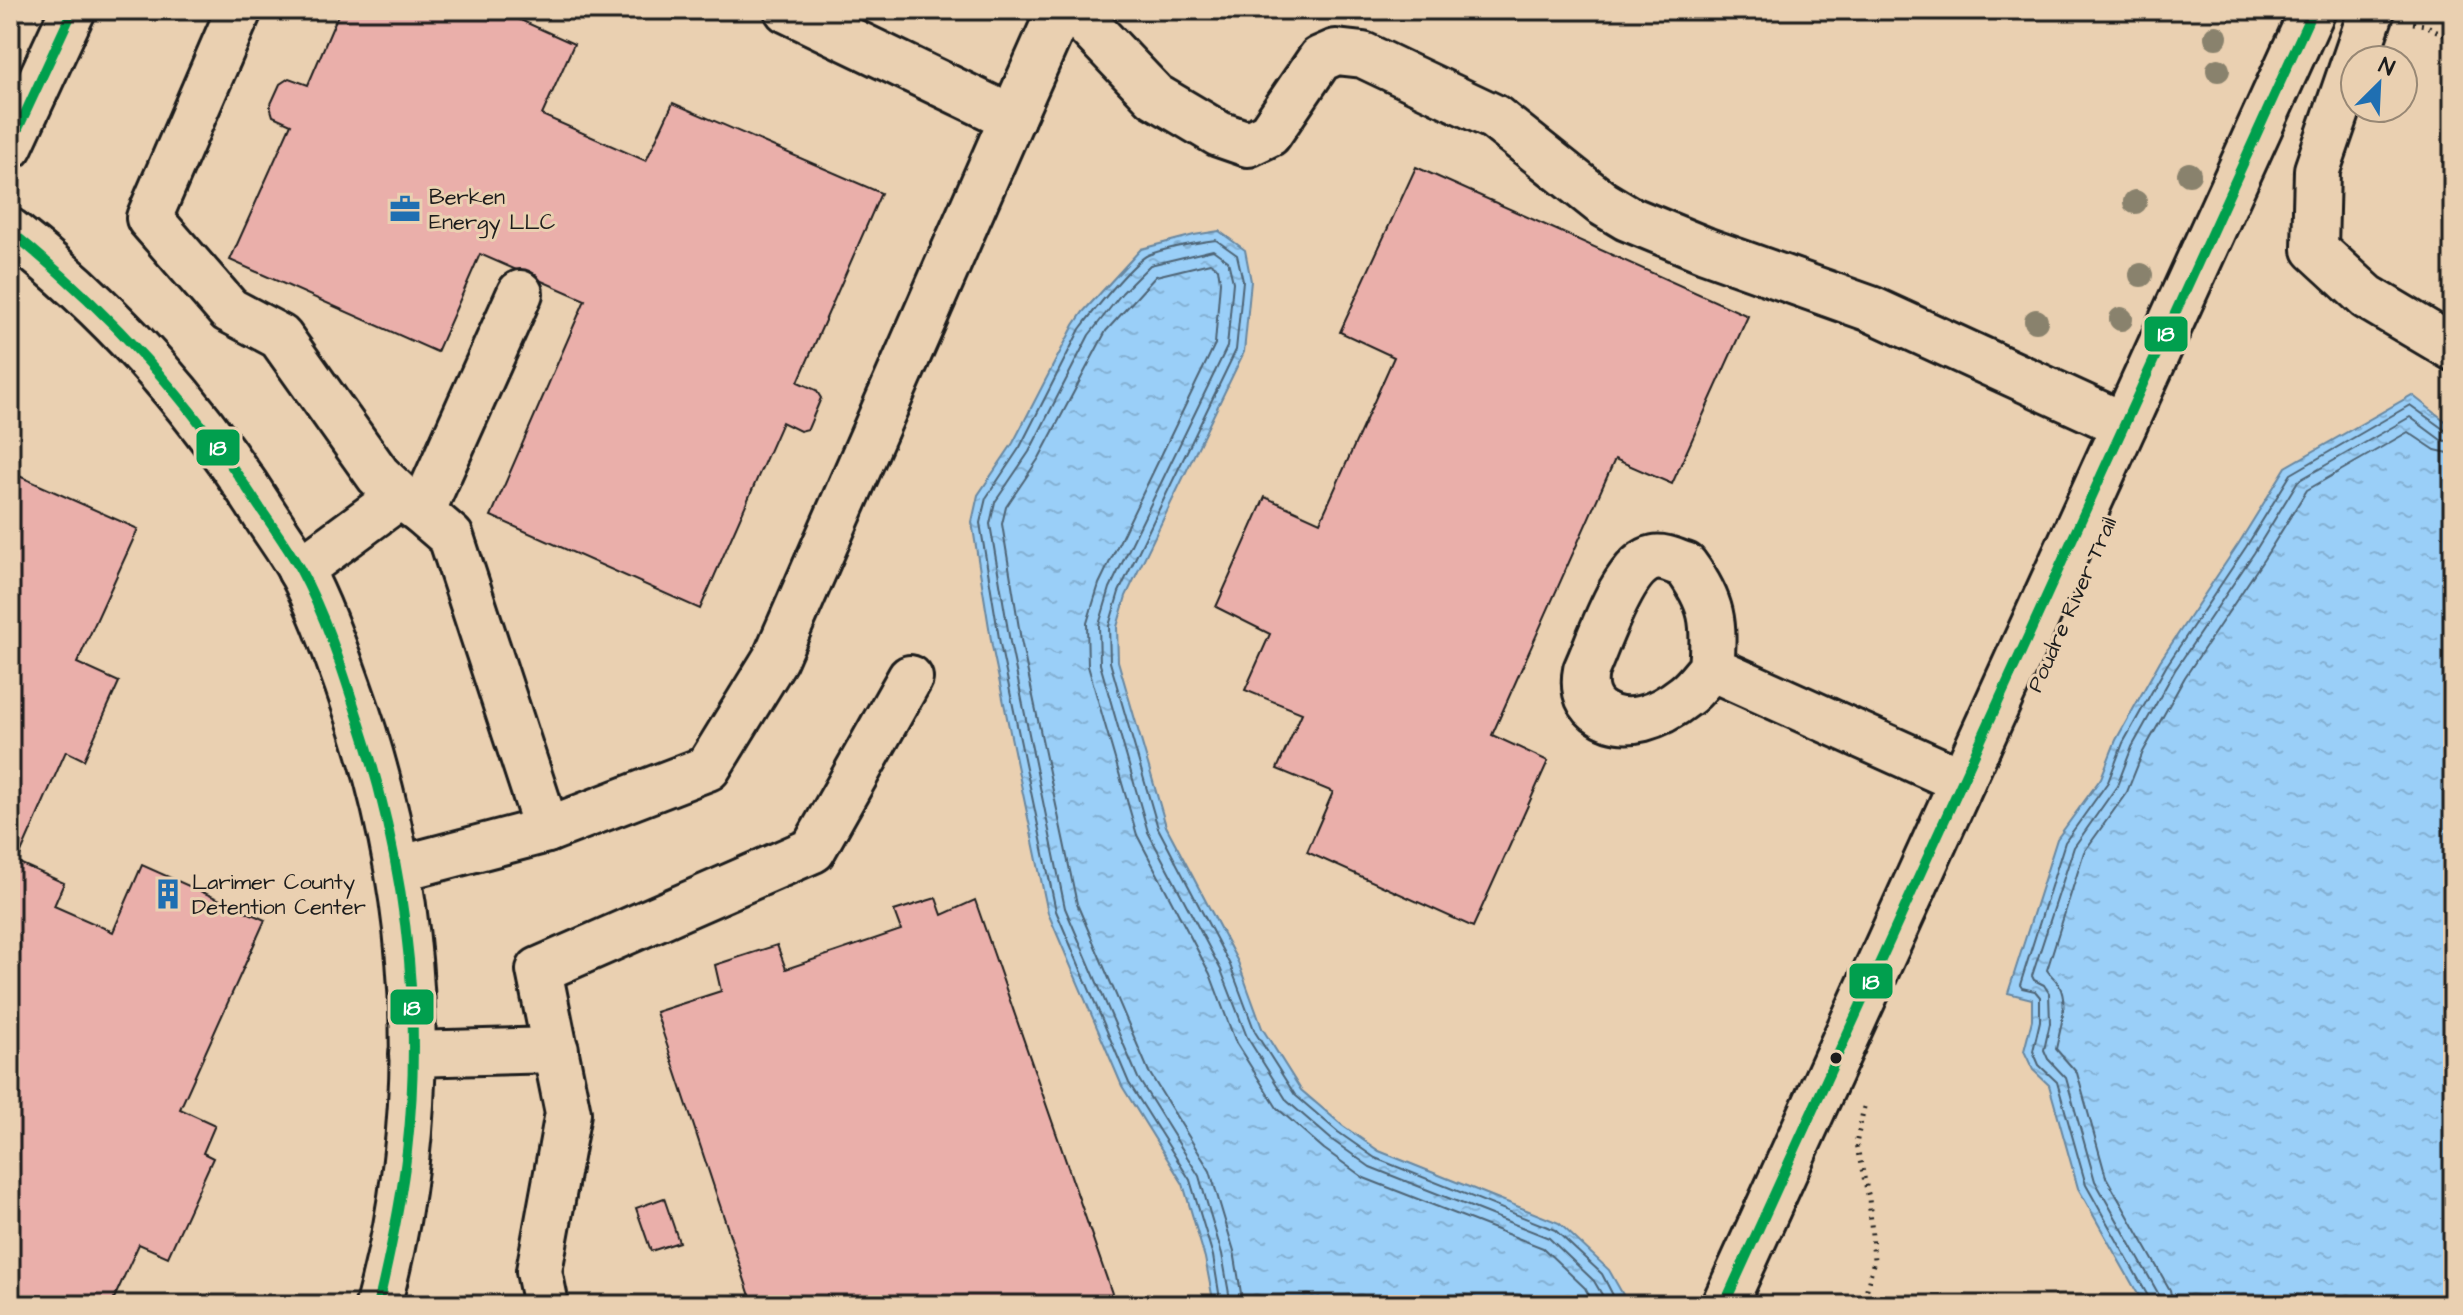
<svg xmlns="http://www.w3.org/2000/svg" width="2463" height="1315" viewBox="0 0 2463 1315" font-family="'Architects Daughter',sans-serif">
<defs>
<pattern id="water-ripples" width="26" height="14" patternUnits="userSpaceOnUse" patternTransform="scale(2)"><rect width="26" height="14" fill="#9acff8"/><path d="M2 4q2-2 4 0t4 0M15 11q2-2 4 0t4 0" fill="none" stroke="#84b1d4"/></pattern>
</defs>
<rect width="100%" height="100%" fill="#ead0b1"/>
<filter id="ink" filterUnits="userSpaceOnUse"><feTurbulence type="fractalNoise" baseFrequency=".0125" numOctaves="2"/><feDisplacementMap in="SourceGraphic" scale="16" xChannelSelector="R" yChannelSelector="G"/><feConvolveMatrix kernelMatrix="1 2 1 2 8 2 1 2 1" color-interpolation-filters="sRGB"/></filter>
<g filter="url(#ink)">
<g fill="url(#water-ripples)" stroke="#6887a0" stroke-width="2">
<path d="M1219 231 1245 250 1251 281 1244 352 1126 596 1117 627 1118 661 1166 826 1238 962 1262 1028 1301 1090 1343 1126 1379 1151 1559 1223 1609 1270 1626 1300V1305H1214L1205 1258 1183 1184 1122 1086 1048 913 992 646 972 522 978 495 1013 443 1074 325 1083 312 1141 249 1194 235Z"/>
<path d="M2412 395 2453 427V1305H2144L2078 1188 2049 1085 2033 1070 2024 1051 2032 1020V999L2008 993 2057 839 2101 778 2116 740 2160 661 2239 543 2286 467Z"/>
</g>
<g fill="none" stroke-linecap="round" stroke-linejoin="round">
<g stroke="#4e6474" stroke-width="2">
<path d="M1221 1305 1213 1256 1190 1180 1129 1083 1056 911 1000 644 980 523 986 498 1020 447 1080 329C1091 314 1133 262 1148 255 1169 247 1194 243 1216 240L1237 255 1243 281 1236 350 1119 592 1109 626 1110 662 1158 828 1230 965 1255 1032 1295 1095 1338 1132 1375 1158 1555 1230 1602 1274 1618 1305"/>
<path d="M1231 1305 1222 1254 1199 1176 1138 1078 1065 908 1010 642 990 524 995 502 1029 452 1089 335 1122 293 1150 265 1213 250 1228 261 1233 282 1227 347 1110 588 1099 625 1100 664 1148 832 1221 970 1247 1037 1287 1101 1332 1140 1370 1167 1549 1238 1594 1281 1608 1305"/>
<path d="M1243 1305 1234 1251 1210 1171 1149 1072 1077 904 1021 640 1002 524 1006 507 1039 458 1106 331 1156 276 1210 263 1218 268 1220 282 1215 344 1099 584 1087 623 1088 666 1137 835 1210 974 1236 1043 1277 1108 1324 1149 1364 1178 1543 1248 1585 1288 1594 1305"/>
<path d="M2150 1305 2149 1298 2086 1185 2057 1082 2039 1065 2033 1051 2040 1021V997L2035 991 2022 988 2020 985 2065 842 2108 782 2123 743 2167 665 2246 547 2291 474 2410 405 2446 431 2453 432"/>
<path d="M2161 1305 2158 1293 2095 1181 2066 1078 2048 1059 2044 1050 2050 1023 2049 993 2044 985 2034 980 2032 976 2074 847 2117 786 2132 747 2175 670 2254 553 2298 481 2410 417 2441 440 2453 442"/>
<path d="M2173 1305 2170 1290 2106 1177 2077 1073 2056 1049C2060 1029 2069 1004 2059 985 2056 979 2050 975 2047 970L2084 852 2127 792 2143 752 2185 677 2264 559 2307 490 2408 432 2435 450 2453 454"/>
</g>
</g>
<g fill="#eaafaa" stroke="#1c1c1c" stroke-width="2">
<path d="M340 10H498L574 44 542 115 646 161 673 103 881 193 798 382 816 390 821 398 808 429 800 431 782 422 700 609 491 516 585 300 480 254 437 352 230 260 291 124 273 116 270 106 280 84 289 78 308 85Z"/>
<path d="M1416 167 1748 316 1672 484 1615 459 1492 735 1548 761 1473 927 1307 852 1333 792 1277 769 1302 713 1245 690 1270 634 1216 607 1265 497 1320 522 1394 357 1340 332Z"/>
<path d="M10 472 138 529 77 663 119 682 84 760 66 751 17 862 64 883 54 906 113 932 142 865 265 920 180 1109 215 1125 203 1153 213 1158 168 1257 139 1244 111 1305H10Z"/>
<path d="M936 898 942 915 975 900 1116 1305H753L656 1012 721 991 715 965 777 945 786 969 901 930 894 911Z"/>
<path d="M664 1198 679 1242 651 1251 636 1208Z"/>
<path d="M688 1295 691 1305H671L670 1302Z"/>
</g>
<g fill="none" stroke-linecap="round" stroke-linejoin="round">
<g stroke="#1c1c1c" stroke-width="50">
<g id="minor">
<path d="M239 10 149 218 229 310 280 337 378 475 400 496 422 512 451 537 547 830"/>
<path d="M1070 10 1076 13 1155 96 1219 134 1248 144 1269 134 1320 59 1336 52 1363 55 1494 117 1602 203 1627 218 1705 250 1871 309 2124 425"/>
<path d="M2372 10 2317 170 2315 249 2367 297 2453 348"/>
<path d="M1012 118 1060 10"/>
<path d="M10 146 73 10"/>
<path d="M10 231C114 312 197 406 267 518 278 535 290 551 300 569 320 606 334 647 348 686 421 887 434 1099 378 1305"/>
<path d="M422 512 520 293"/>
<path d="M300 570 400 496"/>
<path d="M1711 668C1703 677 1695 689 1685 696 1661 715 1625 732 1597 710 1585 700 1583 685 1586 670 1599 642 1623 564 1654 558 1664 556 1675 562 1685 565 1713 603 1715 622 1711 668L1962 781"/>
<path d="M398 869 547 830 708 768 775 659 1012 118 787 10"/>
<path d="M412 1054 556 1050"/>
<path d="M546 1305 539 1271 568 1113 539 970 813 850 910 678"/>
<path d="M1724 1305 2313 10"/>
</g>
</g>
<g stroke="#1c1c1c" stroke-width="5" stroke-dasharray="2 6" stroke-linecap="butt">
<path d="M2413 23 2425 25 2453 39"/>
<path d="M1863 1305 1874 1260 1869 1198 1856 1144 1864 1107"/>
</g>
<use href="#minor" stroke="#ead0b1" stroke-width="44"/>
<g stroke="#ead0b1" stroke-width="16">
<g id="bus-1">
<path d="M10 146 73 10"/>
<path d="M10 231C110 312 190 400 260 508 274 528 288 548 300 569 325 615 341 665 357 715 403 855 424 1004 407 1151 401 1203 390 1254 378 1305"/>
<path d="M1724 1305 2313 10"/>
</g>
</g>
<use href="#bus-1" stroke="#019f4e" stroke-width="10"/>
</g>
<g fill="#89826d">
<circle cx="2216" cy="37" r="12"/>
<circle cx="2218" cy="70" r="12"/>
<circle cx="2189" cy="174" r="12"/>
<circle cx="2135" cy="202" r="12"/>
<circle cx="2141" cy="275" r="12"/>
<circle cx="2121" cy="319" r="12"/>
<circle cx="2036" cy="321" r="12"/>
</g>
</g>
<defs>
<g id="office-bare" transform="scale(2.4)"><path d="M-6-3h4V-5.5h4V-3h4V5H-6ZM-1-4.5V-3h2v-1.5ZM-6 0V1H6V0Z" fill="#1f6fb2" stroke="#ead0b1" stroke-width="2.5" paint-order="stroke"/></g>
<g id="building-bare" transform="scale(2.4)"><path d="M-4-6H4V6H1V3H-1V6H-4ZM-2.5-4.3h1.7v1.8h-1.7ZM.8-4.3h1.7v1.8H.8ZM-2.5-1h1.7V.8h-1.7ZM.8-1h1.7V.8H.8Z" fill="#1f6fb2" stroke="#ead0b1" stroke-width="2.5" paint-order="stroke"/></g>
</defs>
<g fill-rule="evenodd">
<use href="#office-bare" x="405" y="209"/>
<use href="#building-bare" x="168" y="894"/>
</g>
<circle fill="#1c1c1c" stroke="#ead0b1" stroke-width="3" cx="1836" cy="1058" r="7"/>
<g text-anchor="middle" stroke-width="6" stroke-linejoin="round" paint-order="stroke">
<g font-size="22" fill="#1c1c1c" stroke="#ead0b1" text-anchor="start">
<text x="429" y="204">Berken<tspan x="429" dy="25">Energy LLC</tspan></text>
<text x="192" y="889">Larimer County<tspan x="192" dy="25">Detention Center</tspan></text>
</g>
<g font-size="22" fill="#1c1c1c" stroke="#ead0b1">
<text transform="translate(2071 604) rotate(-66)" y="8">Poudre River Trail</text>
</g>
</g>
<g stroke="#ead0b1" stroke-width="3">
<rect x="2143" y="315" width="46" height="38" rx="8" fill="#019f4e"/>
<rect x="195" y="428" width="46" height="39" rx="8" fill="#019f4e"/>
<rect x="1848" y="962" width="46" height="38" rx="8" fill="#019f4e"/>
<rect x="389" y="988" width="46" height="38" rx="8" fill="#019f4e"/>
</g>
<g font-size="22" text-anchor="middle" font-weight="bold" fill="#fff">
<text x="2166" y="341">18</text>
<text x="218" y="455">18</text>
<text x="1871" y="989">18</text>
<text x="412" y="1015">18</text>
</g>
<rect width="2463" height="1315" fill="none" stroke="#ead0b1" stroke-width="40"/>
<rect x="20" y="20" width="2423" height="1275" fill="none" stroke="#1c1c1c" stroke-width="3" filter="url(#ink)"/>
<g transform="translate(2379 84) rotate(24)"><circle r="38" fill="#ead0b1" stroke="#988875" stroke-width="2"/>
<path d="M0-6L14 30L0 20L-14 30Z" fill="#1f6fb2"/>
<text y="-12" font-size="22" font-weight="bold" text-anchor="middle" fill="#1c1c1c">N</text>
</g>
</svg>
